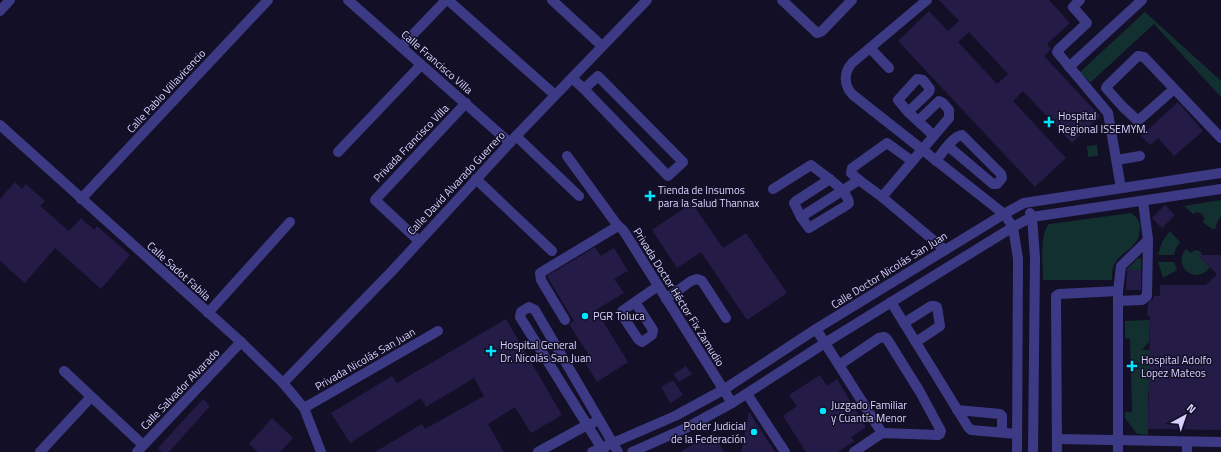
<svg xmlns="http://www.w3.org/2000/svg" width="1221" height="452" viewBox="0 0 1221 452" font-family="'Titillium Web',sans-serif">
<rect width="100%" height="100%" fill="#130f26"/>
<g fill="#12302f">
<path d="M1145 12 1221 81V97L1154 24 1091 82H1090L1080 72Z"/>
<path d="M1097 145 1098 156 1088 157 1087 146Z"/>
<path d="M1221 200V216L1218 221 1215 229H1212L1203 222 1204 218 1202 214 1197 212 1193 214 1184 206Z"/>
<path d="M1131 213C1137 217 1140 221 1140 228 1140 249 1120 251 1114 265 1112 270 1112 275 1112 280H1043C1043 266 1039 235 1049 224Z"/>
<path d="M1170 231 1180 242 1176 248 1174 255H1158L1162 242Z"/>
<path d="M1186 249 1191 253 1195 250 1200 251 1202 255H1198L1210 267C1197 286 1171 267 1186 249Z"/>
<path d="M1138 258 1141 259V270H1126Z"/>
<path d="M1158 262H1174L1177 270 1163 278Z"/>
<path d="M1150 320 1149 342 1142 350H1159L1196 392 1148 391V435L1137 434 1125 418V412H1132V410L1130 339 1125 338V321Z"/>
</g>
<g fill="#241b47" fill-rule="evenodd">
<path d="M939 0H1049L1070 23 1047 44 1051 49 1044 56 1100 116 1072 143 1023 91 1013 101 1066 158 1035 187 898 41 929 11 948 31 959 21ZM969 32 1008 74 997 84 958 42Z"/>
<path d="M1178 102 1203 131 1174 156 1158 138 1150 145 1141 136Z"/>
<path d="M15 182 22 189 26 184 45 201 40 206 69 231 81 218 94 230 97 226 130 255 101 289 55 248 25 283 0 261V199Z"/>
<path d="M692 203 723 248 746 233 787 293 747 320 701 252 677 268 652 230Z"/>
<path d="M1165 205 1175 215 1162 228 1152 218Z"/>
<path d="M595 247 601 256 614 248 628 271 614 279 624 293 596 310 628 362 597 382 584 361 590 357 569 324 574 321 547 276Z"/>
<path d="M1198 255H1221V430L1148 429 1150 316H1147L1148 303 1153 299 1154 296H1160V285H1206L1217 274Z"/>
<path d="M1127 270H1141V290H1126Z"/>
<path d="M506 319 562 415 531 433 515 407 488 424 504 452H375L422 424 425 429 484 396 474 378 426 407 421 398 350 443 331 413 392 376 397 383Z"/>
<path d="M686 366 692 374 679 382 673 374Z"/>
<path d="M820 375 827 386 837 379 866 427 851 437 854 441 838 452H806L783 416 797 406 789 395Z"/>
<path d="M673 380 683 395 670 403 661 387Z"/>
<path d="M203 399 210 406 169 452H162L158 448Z"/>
<path d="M749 412 775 452H741Z"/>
<path d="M272 418 293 438 280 452H258L249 444Z"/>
<path d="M713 433 724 452H680Z"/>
</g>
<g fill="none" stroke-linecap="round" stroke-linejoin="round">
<g stroke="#3d3a85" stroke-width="10">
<path d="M348 0 510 143"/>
<path d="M448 0 555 95"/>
<path d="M552 0 602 46"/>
<path d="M782 0 817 33 822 31 852 0"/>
<path d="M927 0 852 63C843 73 844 86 853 95L1004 214 1013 227 1018 259 1017 452"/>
<path d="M1080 0 1073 7 1087 23 1058 50 1057 52 1108 113 1121 188"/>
<path d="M0 11 10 0"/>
<path d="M401 47 446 0"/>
<path d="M870 48 889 68"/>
<path d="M1069 67 1142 0"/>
<path d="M572 78 584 89 668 176 683 162 598 76 584 89"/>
<path d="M1174 89 1140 119 1137 120 1122 106 1106 88 1107 86 1138 56 1144 57 1221 138"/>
<path d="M908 112 929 92 930 89 923 80 917 79 898 100 908 112 933 135"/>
<path d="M0 125 241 342 283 383 304 408 321 452"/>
<path d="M516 136 579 196"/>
<path d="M338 152 421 65"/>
<path d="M567 156 618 226"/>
<path d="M1117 160 1140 156"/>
<path d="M912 161 887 143 852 168 851 173 859 180 882 197 949 118V110L943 103 939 101 918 121"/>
<path d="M936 161C942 153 953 136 962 135L1001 174 1002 178 997 184H993L948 146"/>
<path d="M476 179 552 251"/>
<path d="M773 189 811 165C822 174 847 189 849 203L847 205 809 228 801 217 794 203 796 201 830 179"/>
<path d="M882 197 945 250"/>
<path d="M81 199 268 0"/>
<path d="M1030 213 1032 217 1035 258 1033 452"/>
<path d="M801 217 859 180"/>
<path d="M419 241 375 200 466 103"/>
<path d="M666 299 691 281 697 279 702 281 726 318"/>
<path d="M1118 301 1142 300 1147 296 1148 240 1143 201"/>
<path d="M635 302 653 330 652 335 642 342 638 339 622 315V311L658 286"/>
<path d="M891 302 968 427 971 430 1017 434"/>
<path d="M208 313 290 222"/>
<path d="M565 320 541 280 540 273 618 226 622 229 625 233 732 403"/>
<path d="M904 323 931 306H934L937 307 940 326 916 342"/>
<path d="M816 329 882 433"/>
<path d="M839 365 879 338 884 337 887 339 920 392 941 431 940 434 938 435 882 433 854 452"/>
<path d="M64 371 143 445"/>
<path d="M283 383 393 270 516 136 647 0"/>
<path d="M747 394 785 452"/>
<path d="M304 408 438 331"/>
<path d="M957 410 1000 414 1002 416V432"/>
<path d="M1057 439 1221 442"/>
<path d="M1187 442V452"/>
<path d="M40 452 91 397"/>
<path d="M137 452 241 342"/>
<path d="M538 452 587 425 593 423"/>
<path d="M592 452 675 416 723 390 816 329 1004 214 1024 203 1221 173"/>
<path d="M604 452 520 317 521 312 529 307 535 310 618 452"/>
<path d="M632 452 686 428 732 403 825 343 1013 227 1032 217 1221 189"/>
<path d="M1057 452 1056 296 1059 294 1118 291"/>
<path d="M1118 452V291L1121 266 1148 240"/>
</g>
</g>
<g fill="#00e5ff" stroke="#130f26" stroke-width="1.5">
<path d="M1047 116h4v4h4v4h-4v4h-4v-4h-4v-4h4z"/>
<path d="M648 190h4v4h4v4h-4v4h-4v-4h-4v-4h4z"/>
<circle cx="585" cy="316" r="4"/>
<path d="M489 345h4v4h4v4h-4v4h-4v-4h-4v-4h4z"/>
<path d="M1130 360h4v4h4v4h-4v4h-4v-4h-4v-4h4z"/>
<circle cx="823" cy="411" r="4"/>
<circle cx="754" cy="432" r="4"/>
</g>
<g text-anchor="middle" stroke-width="3" stroke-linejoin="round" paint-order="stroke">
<g font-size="11" fill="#d9d4ff" stroke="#130f26">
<text transform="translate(437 62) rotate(41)" y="4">Calle Francisco Villa</text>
<text transform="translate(166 91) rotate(-47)" y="4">Calle Pablo Villavicencio</text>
<text transform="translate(411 143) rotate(-46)" y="4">Privada Francisco Villa</text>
<text transform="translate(456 183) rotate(-47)" y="4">Calle David Alvarado Guerrero</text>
<text transform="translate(889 270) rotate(-32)" y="4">Calle Doctor Nicolás San Juan</text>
<text transform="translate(179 271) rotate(42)" y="4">Calle Sadot Fabila</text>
<text transform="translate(679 297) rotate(58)" y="4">Privada Doctor Héctor Fix Zamudio</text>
<text transform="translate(365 359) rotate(-30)" y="4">Privada Nicolás San Juan</text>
<text transform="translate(180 389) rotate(-46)" y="4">Calle Salvador Alvarado</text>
</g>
<g font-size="11" fill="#d9d4ff" stroke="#130f26" text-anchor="start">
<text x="1058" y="120">Hospital<tspan x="1058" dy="13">Regional ISSEMYM.</tspan></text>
<text x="658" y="194">Tienda de Insumos<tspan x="658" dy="13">para la Salud Thannax</tspan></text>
<text x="593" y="320">PGR Toluca</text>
<text x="500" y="349">Hospital General<tspan x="500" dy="13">Dr. Nicolás San Juan</tspan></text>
<text x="1141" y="364">Hospital Adolfo<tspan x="1141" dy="13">Lopez Mateos</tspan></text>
<text x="831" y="409">Juzgado Familiar<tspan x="831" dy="13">y Cuantía Menor</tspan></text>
<text x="746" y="430" text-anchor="end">Poder Judicial<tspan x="746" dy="13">de la Federación</tspan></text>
</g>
</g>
<g transform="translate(1185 416) rotate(40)" stroke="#130f26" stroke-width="3" paint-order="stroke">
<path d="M0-3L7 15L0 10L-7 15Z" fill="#d9d4ff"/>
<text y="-6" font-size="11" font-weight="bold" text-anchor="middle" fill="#d9d4ff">N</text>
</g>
</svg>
